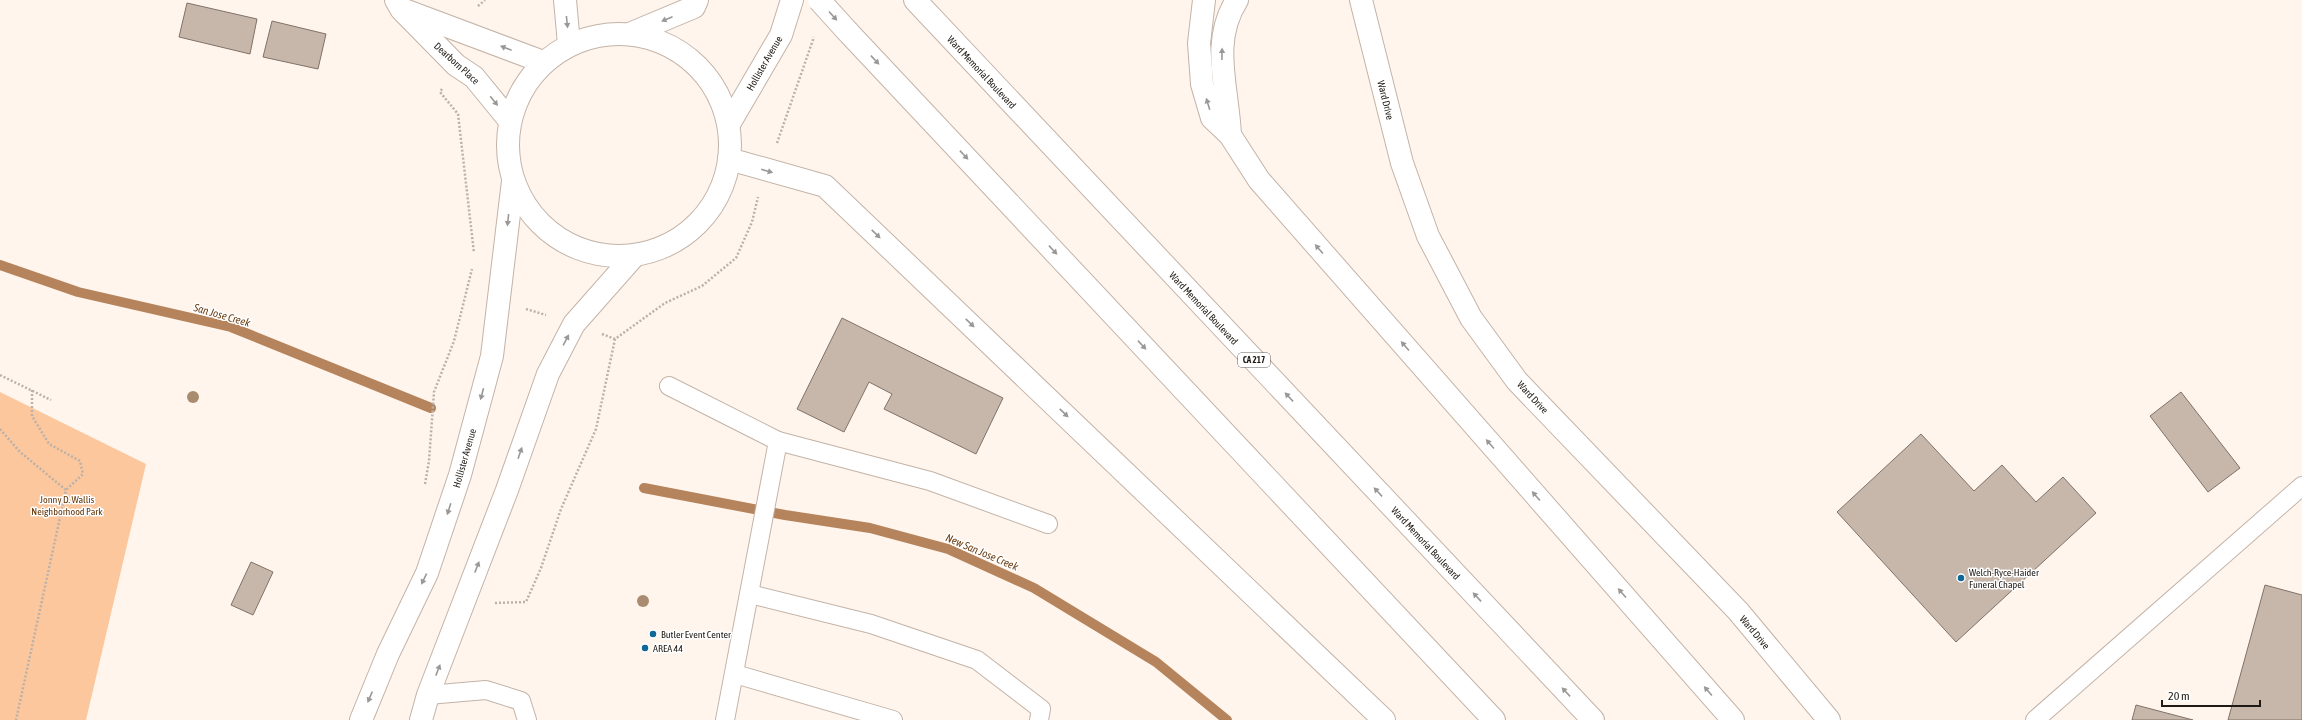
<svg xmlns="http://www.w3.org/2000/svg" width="2302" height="720" viewBox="0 0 2302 720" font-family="'Asap Condensed',sans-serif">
<rect width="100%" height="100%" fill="#fff5ed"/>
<path fill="#fcc79c" d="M0 392 146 464 86 720H0Z"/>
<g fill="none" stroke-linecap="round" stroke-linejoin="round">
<g stroke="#b6845c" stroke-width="10">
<path d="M0 265 78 292 231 327 431 408"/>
<path d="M644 488 785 515 870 528 948 549 1034 588 1156 662 1227 720"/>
</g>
</g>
<g fill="#c7b7ab" stroke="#817267">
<path d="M187 3 257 19 250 54 179 37Z"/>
<path d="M272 21 326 34 318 69 263 57Z"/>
<path d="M842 318 1003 398 976 454 884 409 892 394 869 382 844 432 797 409Z"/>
<path d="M2181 392 2240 468 2208 492 2150 416Z"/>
<path d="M1921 434 1974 491 2002 465 2036 502 2063 477 2096 513 1956 642 1837 512Z"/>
<path d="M251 562 273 572 253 615 231 605Z"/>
<path d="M2265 585 2302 595V720H2228Z"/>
<path d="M2136 705 2193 720H2132Z"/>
</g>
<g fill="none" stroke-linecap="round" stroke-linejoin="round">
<g stroke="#c3b3a7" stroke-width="20">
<g id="service">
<path d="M669 386 778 441 725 720"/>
<path d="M778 441 930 481 1048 524"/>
<path d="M750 594 871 624 977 660 1041 709 1039 720"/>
<path d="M735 674 893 720"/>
<path d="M428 695 486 690 521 701 527 720"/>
<path d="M2035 720 2302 486"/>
</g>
</g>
<g stroke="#c3b3a7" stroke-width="24">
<g id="minor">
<path d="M396 0 401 9 456 65 474 77 510 121"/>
<path d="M407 11 543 62"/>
</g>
</g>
<g stroke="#c3b3a7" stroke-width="24">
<path id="tertiary" d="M1361 0 1402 163 1428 236 1471 318 1517 381 1738 611 1829 720"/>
</g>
<g stroke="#c3b3a7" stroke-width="24">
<g id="secondary">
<path d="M632 33 694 7 697 0"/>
<circle cx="619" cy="145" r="111"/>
<path d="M729 124 781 35 792 0"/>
<path d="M361 720 388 654 427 573 460 475 492 356 513 181"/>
<path d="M421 720 428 695 507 490 548 374 574 324 634 256"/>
</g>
</g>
<g stroke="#c3b3a7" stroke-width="24">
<g id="motorway">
<path d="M565 0 569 44"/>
<path d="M915 0 1593 720"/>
<path d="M1204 0 1199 43 1202 84 1212 118 1230 135 1259 180 1733 720"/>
<path d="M848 32 1494 720"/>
<path d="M1230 135C1228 88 1210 42 1237 0"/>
<path d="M729 159 825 186 1384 720"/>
</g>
</g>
<g stroke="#bab1aa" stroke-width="2.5" stroke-dasharray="2 2" stroke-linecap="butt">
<path d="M478 6 485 0"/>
<path d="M442 89 440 92 458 114 474 253"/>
<path d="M777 143 814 37"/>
<path d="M526 309 546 315"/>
<path d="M602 334 615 339"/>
<path d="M0 375 51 400"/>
<path d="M32 390V416L49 444 80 461 83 474 66 490"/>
<path d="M0 429 20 452 66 490 16 720"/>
<path d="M425 484 429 461 434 392 454 341 472 269"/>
<path d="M495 603 526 602 541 568 561 509 596 429 615 339 665 303 702 286 736 258 752 222 758 197"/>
</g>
<use href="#service" stroke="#fff" stroke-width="18"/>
<use href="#minor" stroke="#fff" stroke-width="22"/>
<use href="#tertiary" stroke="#fff" stroke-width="22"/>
<use href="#secondary" stroke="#fff" stroke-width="22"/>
<use href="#motorway" stroke="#fff" stroke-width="22"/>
<g stroke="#c3b3a7" stroke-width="24" stroke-linecap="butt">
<path id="motorway-bridge" d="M819 0 848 32"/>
</g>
<use href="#motorway-bridge" stroke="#fff" stroke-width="22"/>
</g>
<g fill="#a98c6f">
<circle cx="193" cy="397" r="6"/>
<circle cx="643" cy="601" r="6"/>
</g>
<defs><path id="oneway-solid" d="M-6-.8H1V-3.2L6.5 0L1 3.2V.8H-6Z"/></defs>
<g fill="#9a9896">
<use href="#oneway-solid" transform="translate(833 16) rotate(48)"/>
<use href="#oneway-solid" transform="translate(667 19) rotate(157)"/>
<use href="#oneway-solid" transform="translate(567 22) rotate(84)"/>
<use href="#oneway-solid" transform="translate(506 48) rotate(-159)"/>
<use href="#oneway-solid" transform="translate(1222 54) rotate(-89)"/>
<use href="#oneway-solid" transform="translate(875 60) rotate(47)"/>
<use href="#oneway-solid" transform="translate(494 101) rotate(51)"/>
<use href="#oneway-solid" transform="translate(1208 104) rotate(-107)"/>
<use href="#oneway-solid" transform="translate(964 155) rotate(47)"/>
<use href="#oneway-solid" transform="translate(767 171) rotate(16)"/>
<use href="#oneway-solid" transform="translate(508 220) rotate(96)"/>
<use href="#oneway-solid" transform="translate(876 234) rotate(44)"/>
<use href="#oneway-solid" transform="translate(1319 249) rotate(-131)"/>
<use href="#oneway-solid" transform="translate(1053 250) rotate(47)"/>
<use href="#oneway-solid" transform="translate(970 323) rotate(44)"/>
<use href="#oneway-solid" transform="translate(566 340) rotate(-62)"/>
<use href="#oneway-solid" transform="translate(1142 345) rotate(47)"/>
<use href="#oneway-solid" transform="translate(1405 346) rotate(-131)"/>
<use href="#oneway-solid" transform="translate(482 394) rotate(105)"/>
<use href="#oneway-solid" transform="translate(1289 397) rotate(-133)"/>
<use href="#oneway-solid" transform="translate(1064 413) rotate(44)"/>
<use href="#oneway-solid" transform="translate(1490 444) rotate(-131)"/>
<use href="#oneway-solid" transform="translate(520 453) rotate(-71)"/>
<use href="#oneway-solid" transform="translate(1378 492) rotate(-133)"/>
<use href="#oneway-solid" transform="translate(1536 496) rotate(-131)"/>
<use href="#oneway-solid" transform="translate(449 509) rotate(108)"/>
<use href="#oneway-solid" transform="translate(477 567) rotate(-69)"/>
<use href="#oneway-solid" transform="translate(424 579) rotate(116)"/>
<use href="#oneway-solid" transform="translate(1622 593) rotate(-131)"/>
<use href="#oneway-solid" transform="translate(1477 597) rotate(-133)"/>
<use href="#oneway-solid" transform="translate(438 670) rotate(-69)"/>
<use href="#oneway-solid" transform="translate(1708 691) rotate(-131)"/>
<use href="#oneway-solid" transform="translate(1566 692) rotate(-133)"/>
<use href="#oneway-solid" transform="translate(370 697) rotate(113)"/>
</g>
<g fill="#0e6898" stroke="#fff" stroke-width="1.5">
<circle cx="1961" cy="578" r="4"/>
<circle cx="653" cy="634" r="4"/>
<circle cx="645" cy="648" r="4"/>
</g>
<g text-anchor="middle" stroke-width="3" stroke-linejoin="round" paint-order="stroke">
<rect fill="#fff" stroke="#625f5b" stroke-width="1" x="1238" y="353" width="32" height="14" rx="3"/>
<g font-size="9" font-weight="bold" fill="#1f1a15">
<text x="1254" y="363">CA 217</text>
</g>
<g font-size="10" fill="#1f1a15" stroke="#fff">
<text transform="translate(457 63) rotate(42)" y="4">Dearborn Place</text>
<text transform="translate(764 63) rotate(-60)" y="4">Hollister Avenue</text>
<text transform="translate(982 72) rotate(47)" y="4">Ward Memorial Boulevard</text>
<text transform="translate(1386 100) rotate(76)" y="4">Ward Drive</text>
<text transform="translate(1204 308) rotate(47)" y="4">Ward Memorial Boulevard</text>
<text transform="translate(1533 397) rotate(47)" y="4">Ward Drive</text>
<text transform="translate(464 458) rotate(-74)" y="4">Hollister Avenue</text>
<text transform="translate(1426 543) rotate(47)" y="4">Ward Memorial Boulevard</text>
<text transform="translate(1755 632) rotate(50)" y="4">Ward Drive</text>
</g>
<g font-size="10" fill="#623608" stroke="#fff">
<text x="67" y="503">Jonny D. Wallis<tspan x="67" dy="12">Neighborhood Park</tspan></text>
</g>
<g font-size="10" fill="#1f1a15" stroke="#fff" text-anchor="start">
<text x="1969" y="576">Welch-Ryce-Haider<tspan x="1969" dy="12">Funeral Chapel</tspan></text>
<text x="661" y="638">Butler Event Center</text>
<text x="653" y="652">AREA 44</text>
</g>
<g font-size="11" font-style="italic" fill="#6c3f15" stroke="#fff">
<text transform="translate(222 315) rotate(16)" y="4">San Jose Creek</text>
<text transform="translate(982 552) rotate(23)" y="4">New San Jose Creek</text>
</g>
</g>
<path d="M2162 700v6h98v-6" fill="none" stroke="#1f1a15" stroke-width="2"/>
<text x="2168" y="700" font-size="12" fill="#1f1a15" stroke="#ffffff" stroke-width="3" paint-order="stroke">20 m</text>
</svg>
